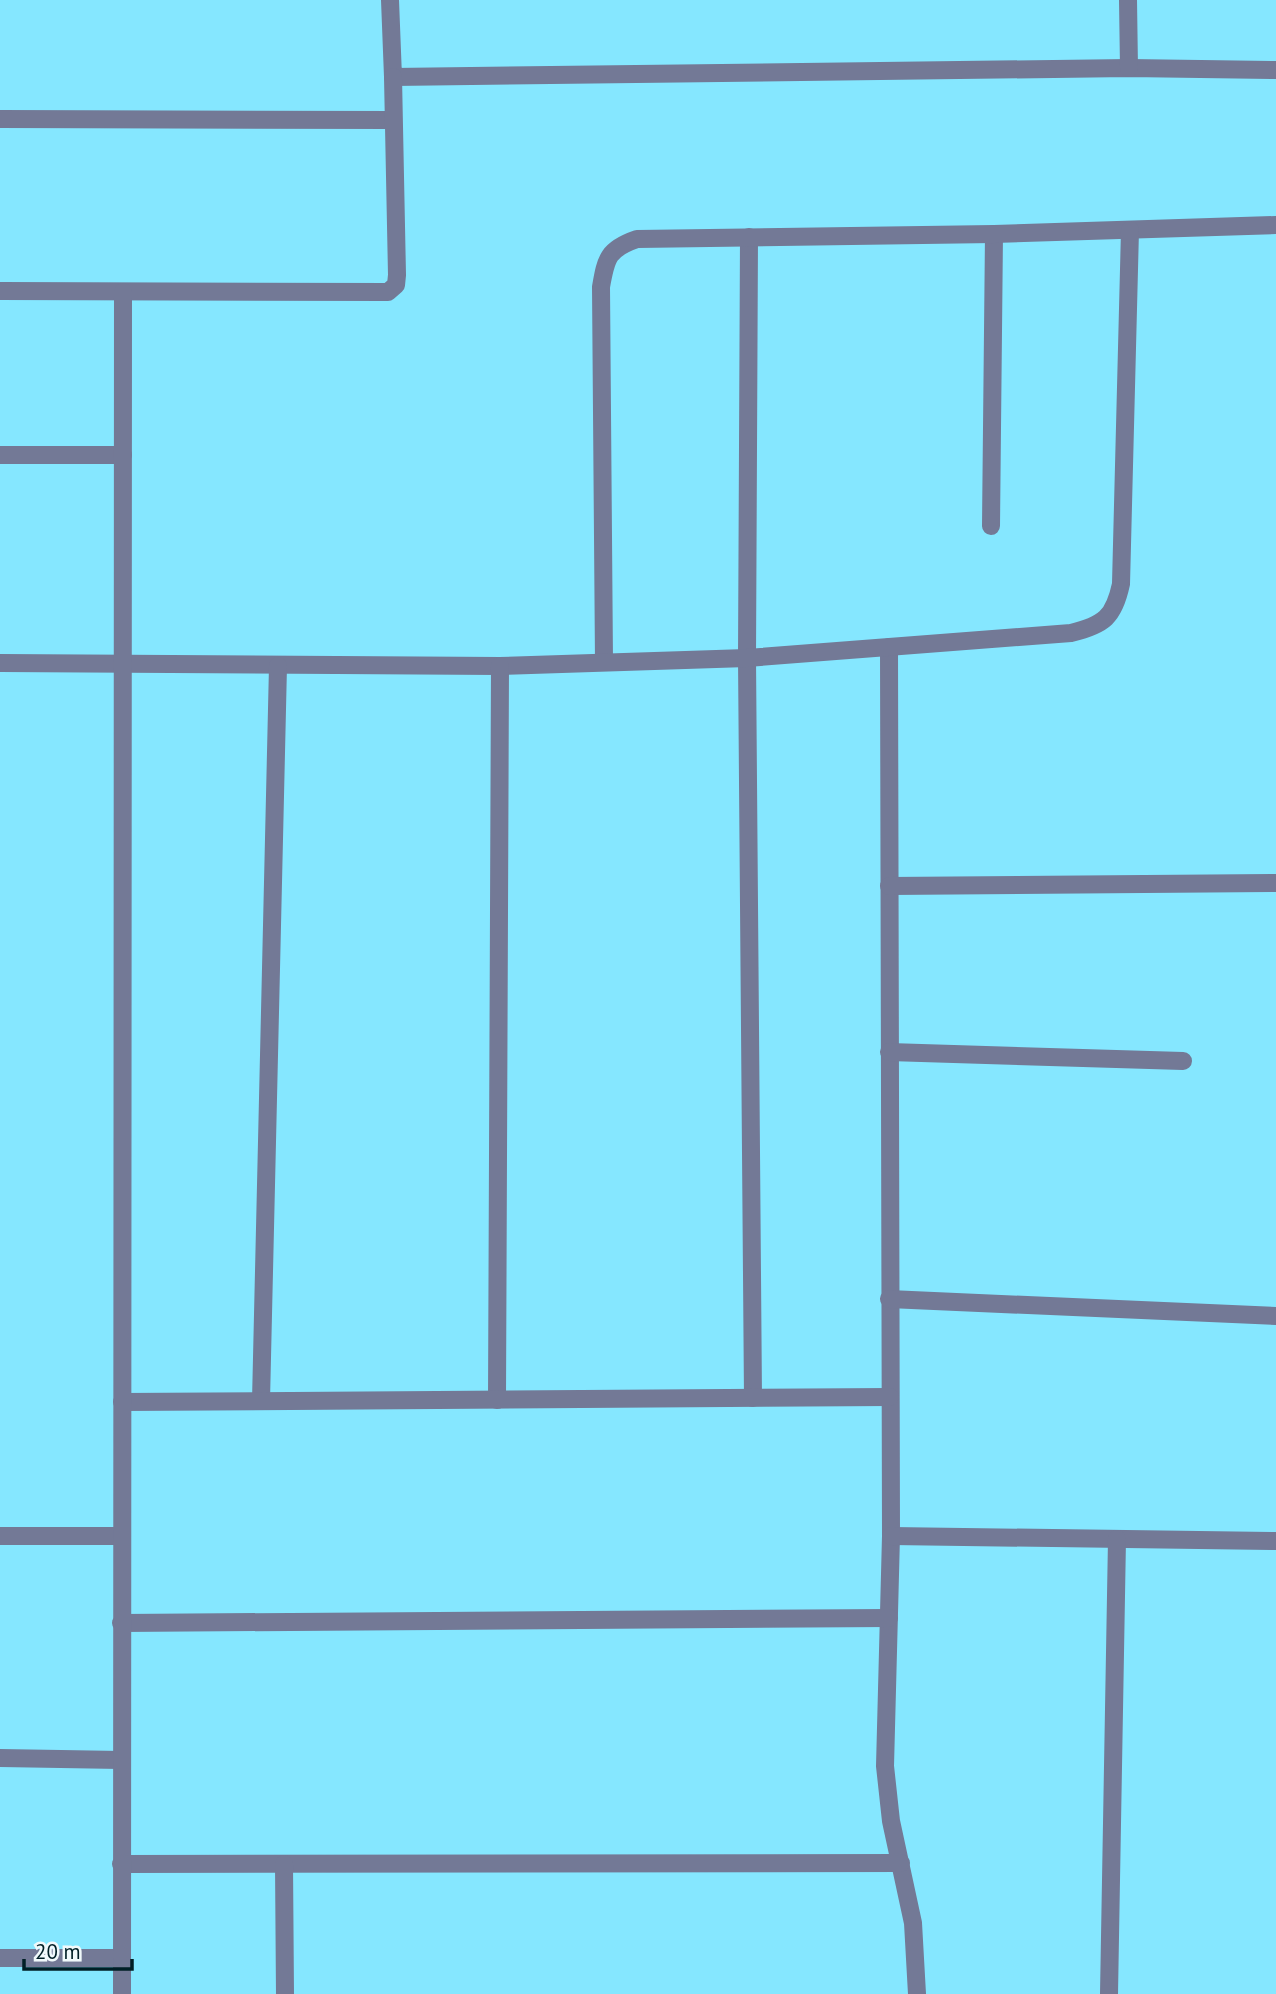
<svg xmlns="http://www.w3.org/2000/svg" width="1276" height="1994" viewBox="0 0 1276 1994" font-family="'PT Sans',sans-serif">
<rect width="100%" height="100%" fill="#85e7ff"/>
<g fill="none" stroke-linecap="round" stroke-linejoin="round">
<g stroke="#737996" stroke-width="18">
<path d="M390 0 393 77 1129 68 1276 70"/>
<path d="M1128 0 1129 68"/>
<path d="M0 119 393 120"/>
<path d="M749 237 747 658 753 1398"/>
<path d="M0 291 388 292 396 285 397 275 393 77"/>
<path d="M0 455H123"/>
<path d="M991 526 994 234"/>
<path d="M889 647 891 1536 885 1766 891 1821 913 1923 917 1994"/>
<path d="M604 661 601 287C606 258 608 249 637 239L994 234 1276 225"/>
<path d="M0 663 500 666 747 658 1071 633C1104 625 1114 617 1121 584L1130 230"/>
<path d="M889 886 1276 883"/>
<path d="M889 1052 1183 1061"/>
<path d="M889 1299 1276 1316"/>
<path d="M497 1400 500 666"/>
<path d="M261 1401 278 666"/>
<path d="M122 1402 890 1397"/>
<path d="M0 1536H121"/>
<path d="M891 1536 1276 1541"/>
<path d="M121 1623 889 1618"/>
<path d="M0 1758 121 1760"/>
<path d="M121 1864 901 1863"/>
<path d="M284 1864 285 1994"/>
<path d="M0 1958H121"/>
<path d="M122 1994 123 292"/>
<path d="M1109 1994 1117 1539"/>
</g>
</g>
<path d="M24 1959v10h108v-10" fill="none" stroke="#001f26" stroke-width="3.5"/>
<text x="35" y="1959" font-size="21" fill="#001f26" stroke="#f0f9fb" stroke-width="5" paint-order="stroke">20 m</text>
</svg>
